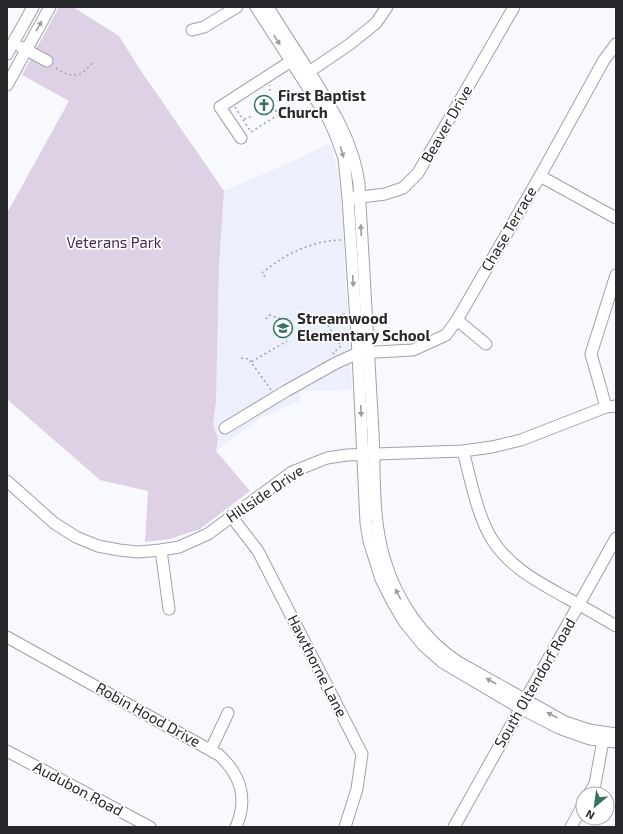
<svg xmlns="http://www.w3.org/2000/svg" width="623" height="834" viewBox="0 0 623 834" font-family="'Exo 2',sans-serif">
<rect width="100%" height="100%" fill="#f8f9ff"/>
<path fill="#eceffc" d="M329 143 338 172 341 197 352 390 300 391V401L260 418 216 451 218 439 213 424 216 401 219 266 224 191 295 160Z"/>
<path fill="#dfd1e5" d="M59 7H73L119 36 139 68 224 191 219 266 216 401 213 424 218 439 216 451 250 491 200 529 170 539 145 542 148 491 100 480 7 399V213L69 101 22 75Z"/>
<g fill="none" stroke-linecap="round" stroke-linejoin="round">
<g stroke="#a0a2aa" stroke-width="13">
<g id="minor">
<path d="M256 7 329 120 336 136 344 158 348 198 358 353 366 523 369 541 381 579 393 603 405 623 423 645 442 662 520 708 559 728 590 739 616 742"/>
<path d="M268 7C282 30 297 53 312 76 333 110 354 144 359 184 363 267 368 350 373 432 375 476 372 519 385 561 397 601 423 639 458 662L565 722 589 730 616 734"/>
<path d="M192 30 204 27 237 7"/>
<path d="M21 47 47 61"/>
<path d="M7 54 33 7"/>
<path d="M303 76 350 44 376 23 387 7"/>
<path d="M7 85 50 7"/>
<path d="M241 138 220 107 296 58"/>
<path d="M540 176 616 218"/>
<path d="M353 198 385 194 403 188 418 173 514 7"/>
<path d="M457 320 486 344"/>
<path d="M606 407 591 354 616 275"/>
<path d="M225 428 286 391 336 363 358 353 413 350 446 335 457 320 540 176 604 60 616 44"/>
<path d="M463 451C471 480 477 516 493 541 511 568 538 582 565 597 582 606 599 616 616 626"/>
<path d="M7 481 54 523 76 537 98 546 119 550 138 552 161 550 179 547 208 534 292 472 327 458 347 455 463 451 492 447 521 440 606 407 616 406"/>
<path d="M231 516 258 551 362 754 357 789 345 827"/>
<path d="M161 550 169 609"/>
<path d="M7 637 219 755C241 775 248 800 236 827"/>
<path d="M211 749 228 713"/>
<path d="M7 751 150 827"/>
<path d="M589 794 595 784 604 735"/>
<path d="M454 827 616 538"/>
<path d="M571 827 583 805"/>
</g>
</g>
<g stroke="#a1a2a6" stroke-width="1.5" stroke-dasharray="2 3" stroke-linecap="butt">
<path d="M56 68C73 79 80 78 93 62"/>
<path d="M270 91V85"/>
<path d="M235 107 251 132 278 115 275 109"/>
<path d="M244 119 253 116"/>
<path d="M265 277 262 273C285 254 311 241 341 240"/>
<path d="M266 319 269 315 282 319 284 323"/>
<path d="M325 321 341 346 333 353 335 355"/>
<path d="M320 324 328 319 347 313"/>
<path d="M241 358 249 359 251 362"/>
<path d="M271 390 251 362 287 341"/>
</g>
<use href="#minor" stroke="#fff" stroke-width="11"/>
</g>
<defs><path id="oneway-solid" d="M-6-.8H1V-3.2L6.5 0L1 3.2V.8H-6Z"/></defs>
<g fill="#9e9ea0">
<use href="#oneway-solid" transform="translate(39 26) rotate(-61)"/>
<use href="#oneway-solid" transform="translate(277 40) rotate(57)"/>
<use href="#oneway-solid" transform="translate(342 152) rotate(74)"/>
<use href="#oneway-solid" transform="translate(361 230) rotate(-93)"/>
<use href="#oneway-solid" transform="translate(353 281) rotate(86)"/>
<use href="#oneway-solid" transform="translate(361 411) rotate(88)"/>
<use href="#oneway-solid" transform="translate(398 594) rotate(-118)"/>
<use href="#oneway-solid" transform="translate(491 681) rotate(-150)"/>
<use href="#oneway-solid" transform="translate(552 715) rotate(-152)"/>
</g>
<defs>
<g id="church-ring" transform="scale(1)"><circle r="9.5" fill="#fff" stroke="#347360" stroke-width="1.5"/><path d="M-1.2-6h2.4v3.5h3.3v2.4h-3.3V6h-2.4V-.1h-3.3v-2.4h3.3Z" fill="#347360"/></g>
<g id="school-ring" transform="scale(1)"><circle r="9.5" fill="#fff" stroke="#347360" stroke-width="1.5"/><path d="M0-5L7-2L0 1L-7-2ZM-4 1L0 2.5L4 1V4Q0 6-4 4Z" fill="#347360"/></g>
</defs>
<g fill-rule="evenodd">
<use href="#church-ring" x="264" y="105"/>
<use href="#school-ring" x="283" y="328"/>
</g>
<g text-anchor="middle" stroke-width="3.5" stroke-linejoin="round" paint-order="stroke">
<g font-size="15" font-weight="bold" fill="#27282b" stroke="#fff" text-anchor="start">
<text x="278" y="101">First Baptist<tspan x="278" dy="17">Church</tspan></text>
<text x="297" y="324">Streamwood<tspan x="297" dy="17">Elementary School</tspan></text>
</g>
<g font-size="15" fill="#27282b" stroke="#fff">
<text transform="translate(447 124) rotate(-60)" y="5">Beaver Drive</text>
<text transform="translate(509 229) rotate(-60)" y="5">Chase Terrace</text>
<text transform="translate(265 494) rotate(-34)" y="5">Hillside Drive</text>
<text transform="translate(317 666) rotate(63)" y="5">Hawthorne Lane</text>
<text transform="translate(535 683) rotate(-60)" y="5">South Oltendorf Road</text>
<text transform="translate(148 715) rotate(29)" y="5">Robin Hood Drive</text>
<text transform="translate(78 789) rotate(28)" y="5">Audubon Road</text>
</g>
<g font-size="15" fill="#462b51" stroke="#fff">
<text x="114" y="248">Veterans Park</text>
</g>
</g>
<rect width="623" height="834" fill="none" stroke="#27282b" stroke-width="16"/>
<g transform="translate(595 806) rotate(209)"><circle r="19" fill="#ffffff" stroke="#a9a9aa"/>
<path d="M0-3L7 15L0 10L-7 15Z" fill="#347360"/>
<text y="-6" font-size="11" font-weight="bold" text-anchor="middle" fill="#27282b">N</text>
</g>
</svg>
